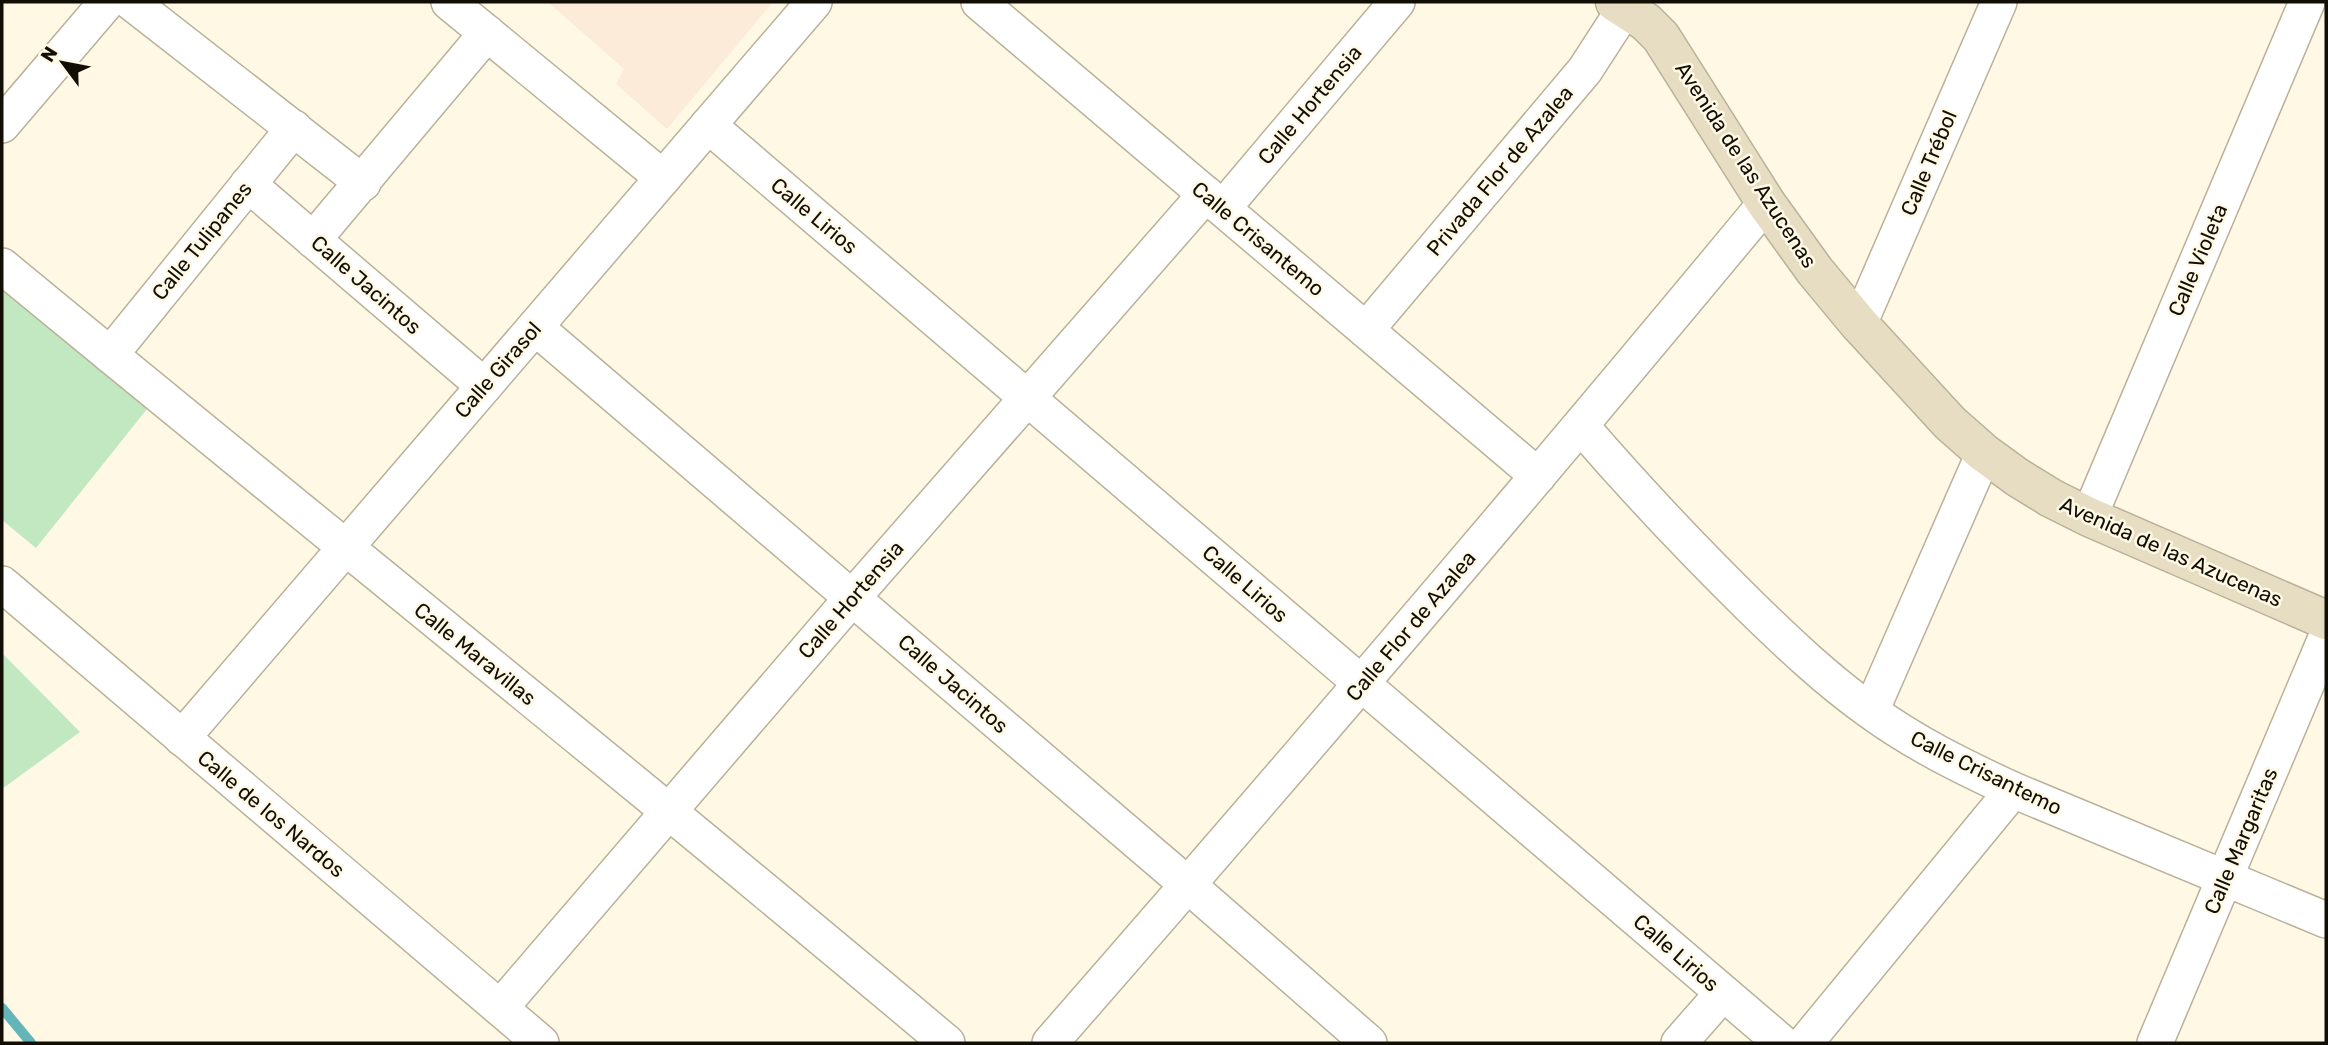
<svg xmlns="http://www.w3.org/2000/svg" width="2328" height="1045" viewBox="0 0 2328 1045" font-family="Rubik,sans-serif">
<rect width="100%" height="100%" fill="#fff8e4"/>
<path fill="#fdebda" d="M548 2H773L667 129 616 84 624 69Z"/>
<g fill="#c2e8c1">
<path d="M2 274 155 399 36 548 2 520Z"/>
<path d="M2 653 80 732 2 789Z"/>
</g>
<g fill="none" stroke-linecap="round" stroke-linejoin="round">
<path stroke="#63b5ba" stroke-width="10" d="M2 1008 31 1043"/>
<g stroke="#b9b199" stroke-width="38">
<g id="street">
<path d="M131 2 363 183"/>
<path d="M449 2 663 178"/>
<path d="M979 2 1538 476"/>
<path d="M2 125 107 2"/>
<path d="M708 125 1782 1043"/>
<path d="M248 184 484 386"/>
<path d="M1223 208 1397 2"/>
<path d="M313 240 487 33"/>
<path d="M2 266C316 525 635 780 947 1043"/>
<path d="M1859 324 1999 2"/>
<path d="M535 327 1188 885 1369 1043"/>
<path d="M1366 330 1585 70 1629 2"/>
<path d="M110 355 294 128"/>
<path d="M1581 426C1636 490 1693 550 1753 609 1790 645 1827 680 1869 710 1914 743 1963 767 2013 790L2326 920"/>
<path d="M2089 517 2307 2"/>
<path d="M2 584 541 1043"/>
<path d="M1871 711 1984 453"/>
<path d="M182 738 814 2"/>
<path d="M500 1008 852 598 1206 194"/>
<path d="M1050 1043C1292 766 1531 487 1766 203"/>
<path d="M1679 1043 1723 993"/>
<path d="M1805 1043 2013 790"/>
<path d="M2155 1043 2326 638"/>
</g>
</g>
<g stroke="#b9b199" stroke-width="41">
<path id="secondary" d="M1615 2 1646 22 1661 37 1766 203 1815 271 1859 324 1950 423 1984 453 2017 477 2051 498 2089 517 2326 620"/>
</g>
<use href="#street" stroke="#fff" stroke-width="35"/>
<use href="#secondary" stroke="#e7ddc2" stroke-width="38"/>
</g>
<g text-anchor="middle" stroke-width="5" stroke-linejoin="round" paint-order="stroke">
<g font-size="21" fill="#110e06" stroke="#fff8e4">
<text transform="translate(1310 105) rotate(-50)" y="7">Calle Hortensia</text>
<text transform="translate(1929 163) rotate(-67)" y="7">Calle Trébol</text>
<text transform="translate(1746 165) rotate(57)" y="7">Avenida de las Azucenas</text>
<text transform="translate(1500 171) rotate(-50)" y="7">Privada Flor de Azalea</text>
<text transform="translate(814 216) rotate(40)" y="7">Calle Lirios</text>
<text transform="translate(1258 239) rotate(40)" y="7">Calle Crisantemo</text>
<text transform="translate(202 241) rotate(-51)" y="7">Calle Tulipanes</text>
<text transform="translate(2198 260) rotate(-67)" y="7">Calle Violeta</text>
<text transform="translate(366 285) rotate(41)" y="7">Calle Jacintos</text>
<text transform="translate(498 370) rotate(-49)" y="7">Calle Girasol</text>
<text transform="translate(2171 552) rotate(24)" y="7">Avenida de las Azucenas</text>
<text transform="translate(1245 584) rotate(41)" y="7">Calle Lirios</text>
<text transform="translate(851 600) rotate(-49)" y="7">Calle Hortensia</text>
<text transform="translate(1411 626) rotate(-50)" y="7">Calle Flor de Azalea</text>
<text transform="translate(475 654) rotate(39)" y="7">Calle Maravillas</text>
<text transform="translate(953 684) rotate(41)" y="7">Calle Jacintos</text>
<text transform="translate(1986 773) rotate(26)" y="7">Calle Crisantemo</text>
<text transform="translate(271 814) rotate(40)" y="7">Calle de los Nardos</text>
<text transform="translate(2241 841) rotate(-67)" y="7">Calle Margaritas</text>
<text transform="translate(1676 953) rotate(41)" y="7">Calle Lirios</text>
</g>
</g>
<rect width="2328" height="1045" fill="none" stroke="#110e06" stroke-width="7"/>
<g transform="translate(63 63) rotate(302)" stroke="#fff8e4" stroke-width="5" paint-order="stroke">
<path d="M0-5L12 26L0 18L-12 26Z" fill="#110e06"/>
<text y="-10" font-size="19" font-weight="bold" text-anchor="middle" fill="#110e06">N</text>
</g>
</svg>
